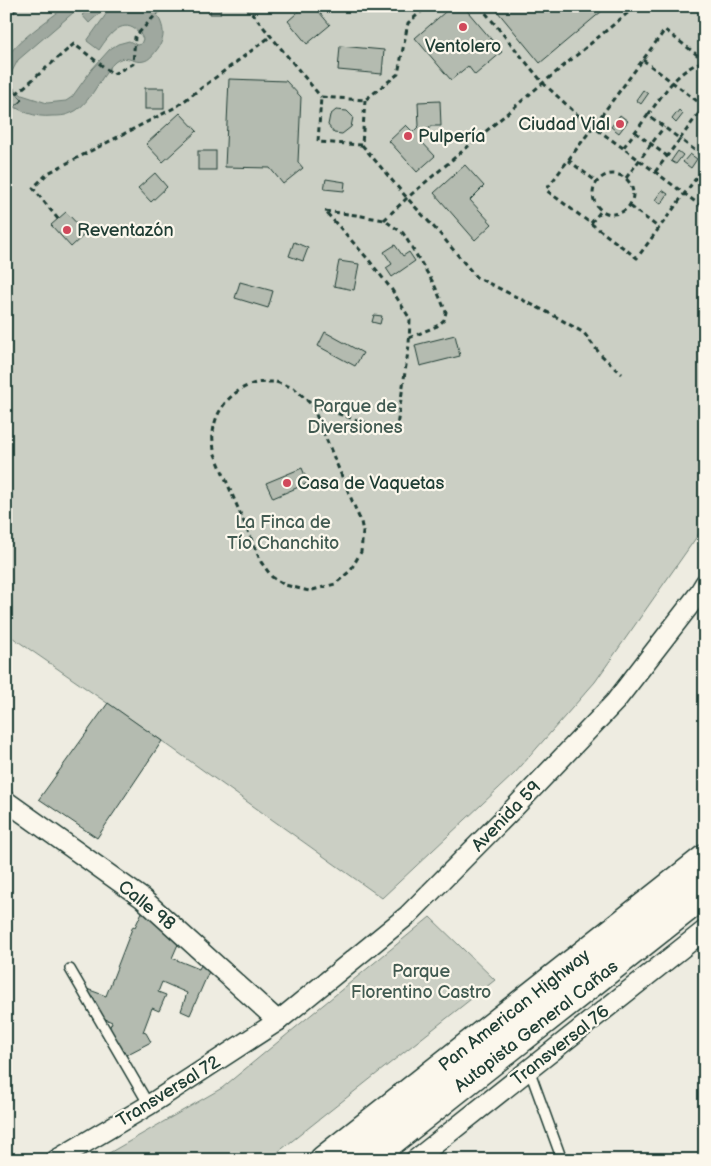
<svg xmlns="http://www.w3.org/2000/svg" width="711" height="1166" viewBox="0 0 711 1166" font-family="'Balsamiq Sans',sans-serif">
<rect width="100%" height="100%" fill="#eeece1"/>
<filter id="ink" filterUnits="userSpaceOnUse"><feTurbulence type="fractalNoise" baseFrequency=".02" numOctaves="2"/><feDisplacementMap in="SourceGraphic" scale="10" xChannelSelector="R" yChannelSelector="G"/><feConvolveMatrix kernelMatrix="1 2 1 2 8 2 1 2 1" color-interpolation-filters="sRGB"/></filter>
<g filter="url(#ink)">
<g fill="#cbcfc4" stroke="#75867c">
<path d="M6 6H705V525L595 682 515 773 382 898 162 741 6 633Z"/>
<path d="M430 917 495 980 268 1160H97L222 1088Z"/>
</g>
<g fill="#9fa89f" stroke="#6c7d74">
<path d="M66 6H81L18 60 9 77 8 81 10 85 22 95 47 103 66 101 72 97 92 69 110 49 118 44 129 41 137 45 141 44 143 39C141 34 138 31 133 28 118 20 106 40 99 50L87 41 112 6H152C162 22 169 35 156 51 153 55 149 60 144 61 133 64 127 53 115 62 110 66 107 72 103 77 95 89 85 108 71 113 65 116 58 116 52 116 35 118 19 111 6 101V59C15 42 50 19 66 6Z"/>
<path d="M92 6H107L89 23 82 15Z"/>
</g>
<g fill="#b4bbb0" stroke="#1f3d34">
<path d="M211 6H221L220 14H210Z"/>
<path d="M305 6H314L330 25 307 44 288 21Z"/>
<path d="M452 6H463L502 52 475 75 468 66 451 80 415 38Z"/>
<path d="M493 6H608L540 63Z"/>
<path d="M340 46 384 50 382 74 338 70Z"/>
<path d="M229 79 286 81 301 97 298 162 303 168 283 184 270 168 225 167Z"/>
<path d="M11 87 22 100 9 112 6 108V91Z"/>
<rect x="145" y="88" width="19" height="21"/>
<path d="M643 90 648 94 641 104 636 100Z"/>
<path d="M440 101 441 126H431L420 140 435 156 417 172 389 141 406 125 413 132 419 126 418 102Z"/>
<path d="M336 110 347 111 353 117 351 127 342 134 334 133 328 125 330 115Z"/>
<path d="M679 110 683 114 676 123 672 119Z"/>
<path d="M180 113 197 131 163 162 146 144Z"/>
<path d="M620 115 628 121 619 133 611 127Z"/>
<rect x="198" y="151" width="18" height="19"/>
<path d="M678 151 683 155 676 164 671 161Z"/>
<path d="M690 154 697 159 691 168 683 162Z"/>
<path d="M465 165 484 186 470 200 492 224 475 240 434 193Z"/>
<path d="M155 173 167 187 151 202 138 188Z"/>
<path d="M326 179 345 182 344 191 324 189Z"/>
<path d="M662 190 668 194 661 204 655 200Z"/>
<path d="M66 212 86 233 71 247 51 225Z"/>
<path d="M294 242 308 248 303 261 289 256Z"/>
<path d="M395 245 403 256 409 252 415 261 392 277 386 268 392 264 384 252Z"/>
<path d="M339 261 359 264 354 290 334 286Z"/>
<path d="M240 282 273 291 268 308 235 298Z"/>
<path d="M374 315 382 316 380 324 372 322Z"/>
<path d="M325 332 363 353 355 366 318 346Z"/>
<path d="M455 335 460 356 420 366 415 345Z"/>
<path d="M302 468 308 483 273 498 266 483Z"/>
<path d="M108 703 162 741 97 838 39 799Z"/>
<path d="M143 910 179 942 172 958 199 969 201 965 210 969 190 1015 181 1011 187 993 162 982 158 992 166 995 159 1011 152 1008 143 1032 146 1033 151 1042 124 1056 108 1031 112 1022 101 1017 87 989 106 996 133 926 135 927Z"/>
</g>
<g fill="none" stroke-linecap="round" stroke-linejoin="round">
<g stroke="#1f3d34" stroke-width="12">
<g id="service">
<path d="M70 969 149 1105"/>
<path d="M529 1069 562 1160"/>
</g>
</g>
<g stroke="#1f3d34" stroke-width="22">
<g id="minor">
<path d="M6 801 142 898 278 1021"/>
<path d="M56 1160 149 1105 278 1021 408 915 515 807 615 702 697 596 705 583"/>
<path d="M415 1160 705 930"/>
</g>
</g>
<g stroke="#1f3d34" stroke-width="31">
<g id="trunk">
<path d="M324 1160 705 859"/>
<path d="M367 1160 705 893"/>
</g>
</g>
<g stroke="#1f3d34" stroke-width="3" stroke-dasharray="5 4" stroke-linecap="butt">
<path d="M246 6 321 97"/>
<path d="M480 6 543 83 581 118 623 148"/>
<path d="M6 18 20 6"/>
<path d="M643 60 705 107"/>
<path d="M705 61 665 30 546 190 637 258 705 166"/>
<path d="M16 94 74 44 113 74 133 64 135 37 162 8 166 6"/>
<path d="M365 100 362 145 318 142 321 97 365 100 398 74 408 23 428 6"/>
<path d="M704 106 680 139 705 158"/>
<path d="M648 115C664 93 677 70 704 61"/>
<path d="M635 132 667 156"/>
<path d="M362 145 407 198 441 235 476 277 553 315 584 333 600 354 622 374"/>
<path d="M568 160 597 182"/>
<path d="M655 172 680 139 648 115 623 148 705 209"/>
<circle cx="613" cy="194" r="20"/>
<path d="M626 178 664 127"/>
<path d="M630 206 659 228"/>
<path d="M325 211 356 215 384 220 403 233 434 284 446 312 444 320 437 326 409 338"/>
<path d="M58 219 33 188 48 173 176 107 271 36"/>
<path d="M384 220 407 198 543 83 636 6"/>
<path d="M591 223 601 211"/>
<path d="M276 382 294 388 312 405 361 522 363 532 361 552 350 571 335 584 309 591 285 585 272 577 261 562 214 452C214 446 212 439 213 433 215 409 233 389 256 383 262 382 269 382 276 382Z"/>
<path d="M312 405 396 433 409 345 410 319 392 290 368 259 325 211"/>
</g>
<use href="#service" stroke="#fbf7ec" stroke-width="9"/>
<use href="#minor" stroke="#fbf7ec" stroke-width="19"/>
<use href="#trunk" stroke="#fbf7ec" stroke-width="28"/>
</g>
</g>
<g fill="#d1495b" stroke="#fbf7ec" stroke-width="2">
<circle cx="463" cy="27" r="5"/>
<circle cx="620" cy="124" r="5"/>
<circle cx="408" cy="136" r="5"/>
<circle cx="67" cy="230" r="5"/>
<circle cx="287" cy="483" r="5"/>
</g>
<g text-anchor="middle" stroke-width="4.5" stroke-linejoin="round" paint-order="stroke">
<g font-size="18" fill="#1f3d34" stroke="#fbf7ec" text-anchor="start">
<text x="463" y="52" text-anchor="middle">Ventolero</text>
<text x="610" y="130" text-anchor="end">Ciudad Vial</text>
<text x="418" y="142">Pulpería</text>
<text x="77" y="236">Reventazón</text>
<text x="297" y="489">Casa de Vaquetas</text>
</g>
<g font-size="18" fill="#415a51" stroke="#fbf7ec">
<text x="355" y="412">Parque de<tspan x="355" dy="21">Diversiones</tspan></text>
<text x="283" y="528">La Finca de<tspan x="283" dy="21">Tío Chanchito</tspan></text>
<text x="421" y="977">Parque<tspan x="421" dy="21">Florentino Castro</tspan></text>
</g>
<g font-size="18" fill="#1f3d34" stroke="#fbf7ec">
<text transform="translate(506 816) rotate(-46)" y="6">Avenida 59</text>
<text transform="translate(147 905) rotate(39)" y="6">Calle 98</text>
<text transform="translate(514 1010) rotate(-38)" y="6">Pan American Highway</text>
<text transform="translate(536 1026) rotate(-38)" y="6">Autopista General Cañas</text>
<text transform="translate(560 1045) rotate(-38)" y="6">Transversal 76</text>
<text transform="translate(168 1091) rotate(-32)" y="6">Transversal 72</text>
</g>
</g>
<rect width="711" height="1166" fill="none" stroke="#fbf7ec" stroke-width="25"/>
<rect x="12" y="12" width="686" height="1141" fill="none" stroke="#1f3d34" stroke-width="2" filter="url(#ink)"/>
</svg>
